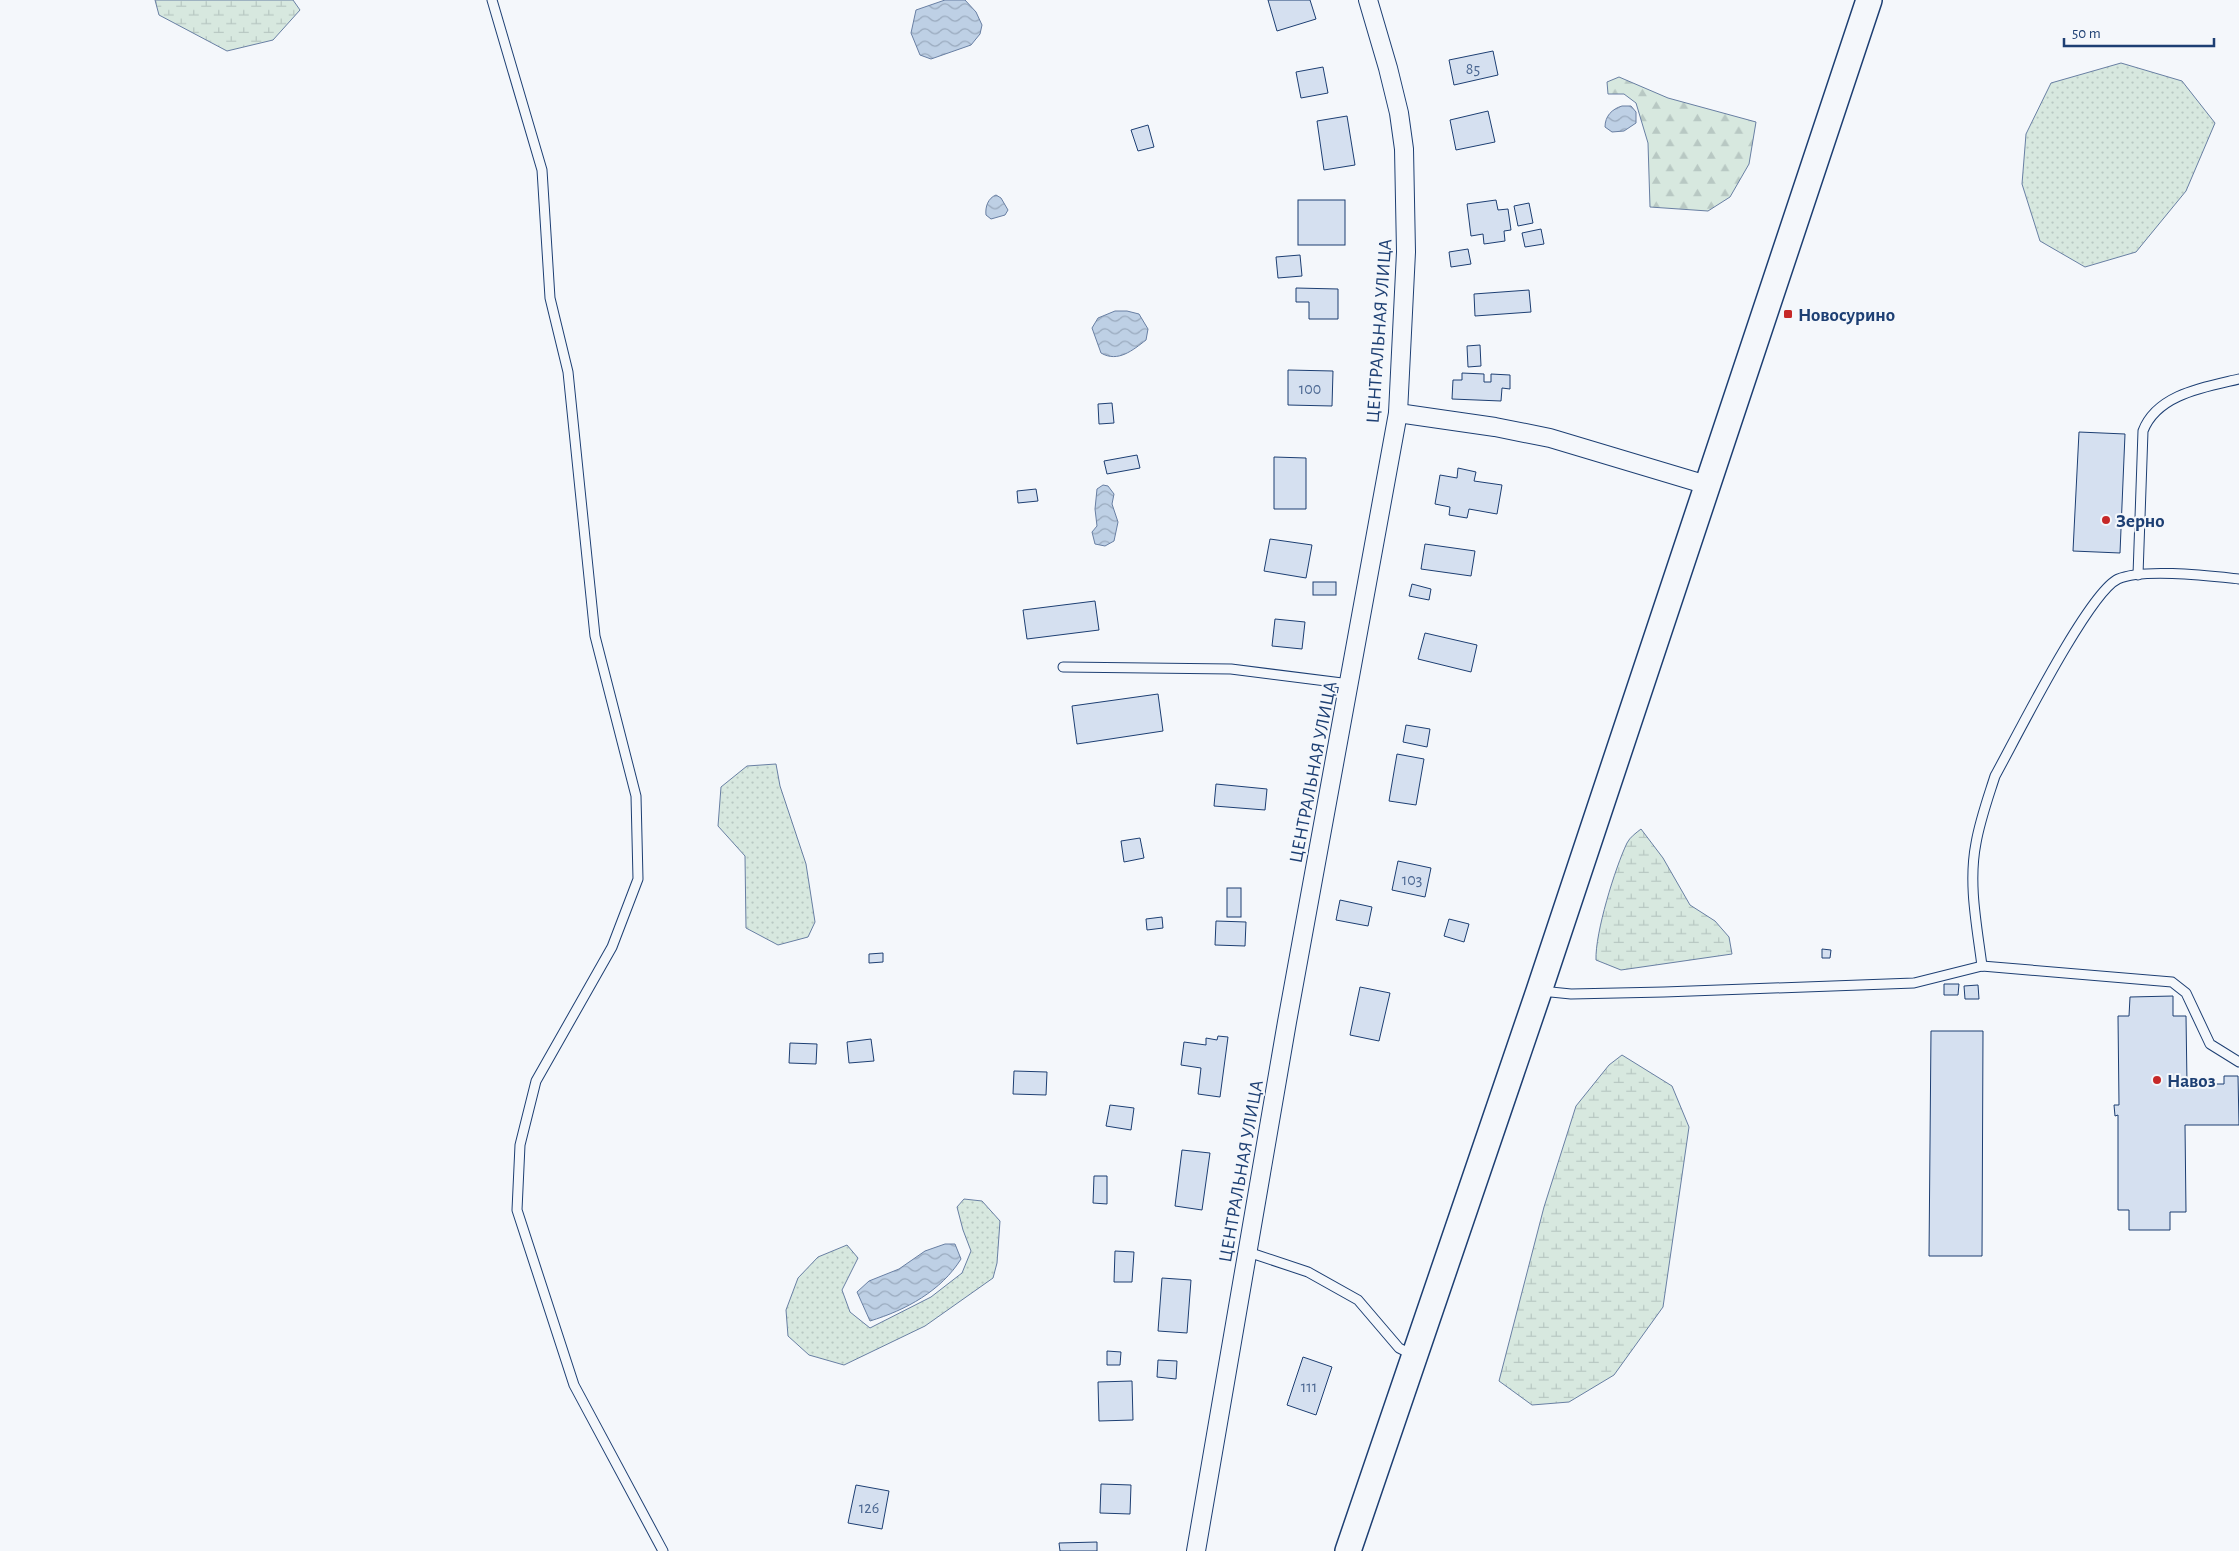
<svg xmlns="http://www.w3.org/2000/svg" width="2239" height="1551" viewBox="0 0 2239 1551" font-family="'Alegreya Sans',sans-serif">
<defs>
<pattern id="grass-dots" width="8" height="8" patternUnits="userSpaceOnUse" patternTransform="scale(1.25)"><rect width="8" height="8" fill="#d7e8df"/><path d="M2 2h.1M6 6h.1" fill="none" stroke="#b8c8c3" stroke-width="1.8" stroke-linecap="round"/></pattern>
<pattern id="forest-firs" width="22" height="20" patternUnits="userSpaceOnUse" patternTransform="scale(1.25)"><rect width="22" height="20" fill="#d7e8df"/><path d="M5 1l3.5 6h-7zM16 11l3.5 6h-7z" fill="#b8c8c3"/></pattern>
<pattern id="wetland-marsh" width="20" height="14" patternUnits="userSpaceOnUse" patternTransform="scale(1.25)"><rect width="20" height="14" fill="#d7e8df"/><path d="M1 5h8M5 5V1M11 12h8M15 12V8" fill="none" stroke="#b8c8c3"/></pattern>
<pattern id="water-waves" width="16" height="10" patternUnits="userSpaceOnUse" patternTransform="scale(1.25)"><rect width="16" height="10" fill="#bed0e5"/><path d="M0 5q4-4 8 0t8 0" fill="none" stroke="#9aaabe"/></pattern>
</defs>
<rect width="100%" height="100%" fill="#f4f7fb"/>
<g fill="url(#grass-dots)" stroke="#687fa3">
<path d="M2121 63 2182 81 2215 123 2186 191 2136 252 2085 267 2040 241 2022 184 2026 134 2051 83Z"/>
<path d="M776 764 780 786 806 864 815 922 808 937 778 945 746 928 745 856 718 826 721 787 747 766Z"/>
<path d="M964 1199 982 1201 1000 1221 997 1263 993 1278 925 1326 844 1365 809 1355 788 1336 786 1310 798 1278 818 1257 847 1245 858 1258 842 1290 850 1312 870 1328 931 1297 962 1273 971 1251 963 1230 957 1207Z"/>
</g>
<path fill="url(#forest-firs)" stroke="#687fa3" d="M1619 77 1668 98 1756 122 1749 164 1730 197 1708 211 1650 207 1648 143 1636 103 1624 94H1608L1607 82Z"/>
<g fill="url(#wetland-marsh)" stroke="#687fa3">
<path d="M155 0H293L300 10 273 40 227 51 159 15Z"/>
<path d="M1641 829 1663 858 1690 905 1715 921 1729 937 1732 954 1621 970 1596 960C1595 933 1615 868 1627 843 1630 837 1636 833 1641 829Z"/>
<path d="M1622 1055 1672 1086 1689 1127 1663 1307 1614 1375 1569 1402 1532 1405 1499 1381 1544 1207 1576 1106 1609 1065Z"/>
</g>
<g fill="url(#water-waves)" stroke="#687fa3">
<path d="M945 0H965L976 12 982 25 980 34 971 45 931 59 920 55 911 33 916 10Z"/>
<path d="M1622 106H1631L1636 112V123L1624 131 1612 132 1605 127C1605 116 1612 109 1622 106Z"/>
<path d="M996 195 1001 198 1008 210 1005 215 991 219 986 215C985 207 988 198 996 195Z"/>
<path d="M1115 311H1127L1139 314 1148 329 1146 340C1133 350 1118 363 1101 353L1092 328 1098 318Z"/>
<path d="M1103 485 1108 486 1114 494 1112 504 1118 522 1114 541 1105 546 1095 544 1092 532 1097 526 1095 509 1097 489Z"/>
<path d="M945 1244H955L961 1259C941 1291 906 1310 870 1321L857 1292 869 1281 899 1269 925 1251Z"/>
</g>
<g fill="#d5e0f0" stroke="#1d3f73">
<path d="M1268 0H1310L1316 19 1277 31Z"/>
<path d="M1493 51 1498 75 1454 85 1449 60Z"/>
<path d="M1323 67 1328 93 1301 98 1296 72Z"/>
<path d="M1488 111 1495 142 1456 150 1450 120Z"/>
<path d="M1347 116 1355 165 1324 170 1317 121Z"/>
<path d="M1148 125 1154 147 1138 151 1131 130Z"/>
<rect x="1298" y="200" width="47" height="45"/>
<path d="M1496 200 1498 210 1508 209 1511 230 1504 231 1505 241 1484 244 1483 234 1471 236 1467 204Z"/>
<path d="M1529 203 1533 223 1518 226 1514 206Z"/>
<path d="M1541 229 1544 244 1525 247 1522 233Z"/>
<path d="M1468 249 1471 264 1451 267 1449 252Z"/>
<path d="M1300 255 1302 276 1278 278 1276 257Z"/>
<path d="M1296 288 1338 289V319H1309V302H1296Z"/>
<path d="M1529 290 1531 312 1475 316 1474 294Z"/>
<path d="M1480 345 1481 366 1468 367 1467 346Z"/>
<path d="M1288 370 1333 371 1332 406 1288 405Z"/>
<path d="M1462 373 1484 374V382H1491V374L1510 375V389L1502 388 1501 401 1452 399 1453 380H1462Z"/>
<path d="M1112 403 1114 423 1099 424 1098 404Z"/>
<path d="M2079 432 2125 434 2120 553 2073 551Z"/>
<path d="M1137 455 1140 468 1107 474 1104 461Z"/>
<path d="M1274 457 1306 458V509H1274Z"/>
<path d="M1458 468 1476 472 1474 481 1502 485 1497 514 1469 509 1467 518 1449 515 1450 507 1435 504 1440 475 1457 478Z"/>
<path d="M1036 489 1038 501 1018 503 1017 491Z"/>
<path d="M1270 539 1312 545 1306 578 1264 571Z"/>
<path d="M1425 544 1475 551 1471 576 1421 569Z"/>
<rect x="1313" y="582" width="23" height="13"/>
<path d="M1412 584 1431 589 1429 600 1409 596Z"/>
<path d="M1095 601 1099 630 1027 639 1023 610Z"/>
<path d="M1275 619 1305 622 1302 649 1272 646Z"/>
<path d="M1425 633 1477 645 1471 672 1418 659Z"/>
<path d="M1158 694 1163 731 1077 744 1072 706Z"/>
<path d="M1406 725 1430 729 1427 747 1403 742Z"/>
<path d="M1397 754 1424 759 1416 805 1389 801Z"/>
<path d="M1216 784 1267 789 1265 810 1214 806Z"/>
<path d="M1140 838 1144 858 1124 862 1121 841Z"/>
<path d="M1398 861 1431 868 1425 897 1392 890Z"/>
<rect x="1227" y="888" width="14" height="29"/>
<path d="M1340 900 1372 907 1368 926 1336 920Z"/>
<path d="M1162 917 1163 928 1147 930 1146 919Z"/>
<path d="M1449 919 1469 924 1464 942 1444 936Z"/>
<path d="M1216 921 1246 922 1245 946 1215 945Z"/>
<path d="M1822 949 1831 950 1830 958H1822Z"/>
<path d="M883 953V962L869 963V954Z"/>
<path d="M1944 984H1959L1958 995H1944Z"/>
<path d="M1978 985 1979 999H1965L1964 986Z"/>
<path d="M1360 987 1390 993 1379 1041 1350 1035Z"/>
<path d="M2173 996V1016H2186L2187 1084H2224V1076H2238L2239 1125H2185L2186 1212H2170V1230H2129V1210H2118V1115L2115 1116 2114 1105H2119L2118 1016H2129L2130 997Z"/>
<path d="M1931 1031H1983L1982 1256H1929Z"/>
<path d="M1218 1036 1228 1037 1220 1097 1198 1094 1201 1068 1181 1065 1184 1042 1206 1045V1038L1217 1040Z"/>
<path d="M871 1039 874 1061 849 1063 847 1042Z"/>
<path d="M790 1043 817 1044 816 1064 789 1063Z"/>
<path d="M1014 1071 1047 1072 1046 1095 1013 1094Z"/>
<path d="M1110 1105 1134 1108 1131 1130 1106 1126Z"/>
<path d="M1182 1150 1210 1153 1202 1210 1175 1206Z"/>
<path d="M1094 1176H1107V1204L1093 1203Z"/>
<path d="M1115 1251 1134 1252 1132 1282H1114Z"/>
<path d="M1162 1278 1191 1280 1187 1333 1158 1331Z"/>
<path d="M1107 1351 1121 1352 1120 1365H1107Z"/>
<path d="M1303 1357 1332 1367 1316 1415 1287 1405Z"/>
<path d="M1158 1360 1177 1361 1176 1379 1157 1377Z"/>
<path d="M1132 1381 1133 1420 1099 1421 1098 1382Z"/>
<path d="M1101 1484 1131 1485 1130 1514 1100 1513Z"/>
<path d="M856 1485 889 1491 882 1529 848 1523Z"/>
<path d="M1097 1542V1551H1060L1059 1543Z"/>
</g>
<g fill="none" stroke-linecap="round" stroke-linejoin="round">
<g stroke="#1d3f73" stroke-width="11">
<g id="service">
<path d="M492 0 542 170 550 298 568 372 595 636 636 796 638 879 612 947 536 1081 520 1145 517 1210 574 1385 663 1551"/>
<path d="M2138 575 2143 431C2157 394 2205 387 2239 379"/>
<path d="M1063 667 1231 669 1350 684"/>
<path d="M1982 966C1977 926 1968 884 1976 843 1980 820 1988 798 1995 776 2015 740 2088 593 2118 579 2143 568 2210 576 2239 579"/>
<path d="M1541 991 1571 994 1664 992 1914 983 1982 966 2172 982 2186 993 2210 1044 2239 1062"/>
<path d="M1248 1252 1308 1272 1358 1300 1399 1348 1413 1355"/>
</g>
</g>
<g stroke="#1d3f73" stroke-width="20">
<g id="minor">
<path d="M1398 413 1495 427 1550 438 1707 485"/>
<path d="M1196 1551 1287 1022 1398 413 1406 252 1404 149 1399 113 1388 68 1368 0"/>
</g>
</g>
<g stroke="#1d3f73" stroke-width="28">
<path id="secondary" d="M1348 1551 1539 991 1869 0"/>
</g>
<use href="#service" stroke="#f4f7fb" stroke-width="9"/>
<use href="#minor" stroke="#f4f7fb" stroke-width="18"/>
<use href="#secondary" stroke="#f4f7fb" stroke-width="25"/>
</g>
<g fill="#c62828" stroke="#f4f7fb" stroke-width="2">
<rect x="1783" y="309" width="10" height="10" rx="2.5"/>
<circle cx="2106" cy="520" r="5"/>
<circle cx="2157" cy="1080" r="5"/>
</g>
<g text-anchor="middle" stroke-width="4" stroke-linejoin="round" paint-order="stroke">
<g font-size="16" fill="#4b6792">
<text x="1473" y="74">85</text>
<text x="1310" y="394">100</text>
<text x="1412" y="885">103</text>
<text x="1309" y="1392">111</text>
<text x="869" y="1513">126</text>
</g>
<g font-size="19" font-weight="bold" fill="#1d3f73" stroke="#f4f7fb" text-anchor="start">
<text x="1798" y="321">Новосурино</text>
<text x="2116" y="527">Зерно</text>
<text x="2167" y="1087">Навоз</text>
</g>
<g font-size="19" fill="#1d3f73" stroke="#f4f7fb">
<text transform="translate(1378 331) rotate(-86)" y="7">ЦЕНТРАЛЬНАЯ УЛИЦА</text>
<text transform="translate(1312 772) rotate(-79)" y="7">ЦЕНТРАЛЬНАЯ УЛИЦА</text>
<text transform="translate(1240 1171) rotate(-80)" y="7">ЦЕНТРАЛЬНАЯ УЛИЦА</text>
</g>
</g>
<path d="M2064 38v8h150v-8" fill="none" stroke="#1d3f73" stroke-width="2.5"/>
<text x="2072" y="38" font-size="15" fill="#1d3f73" stroke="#f4f7fb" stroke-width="4" paint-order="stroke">50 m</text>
</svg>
